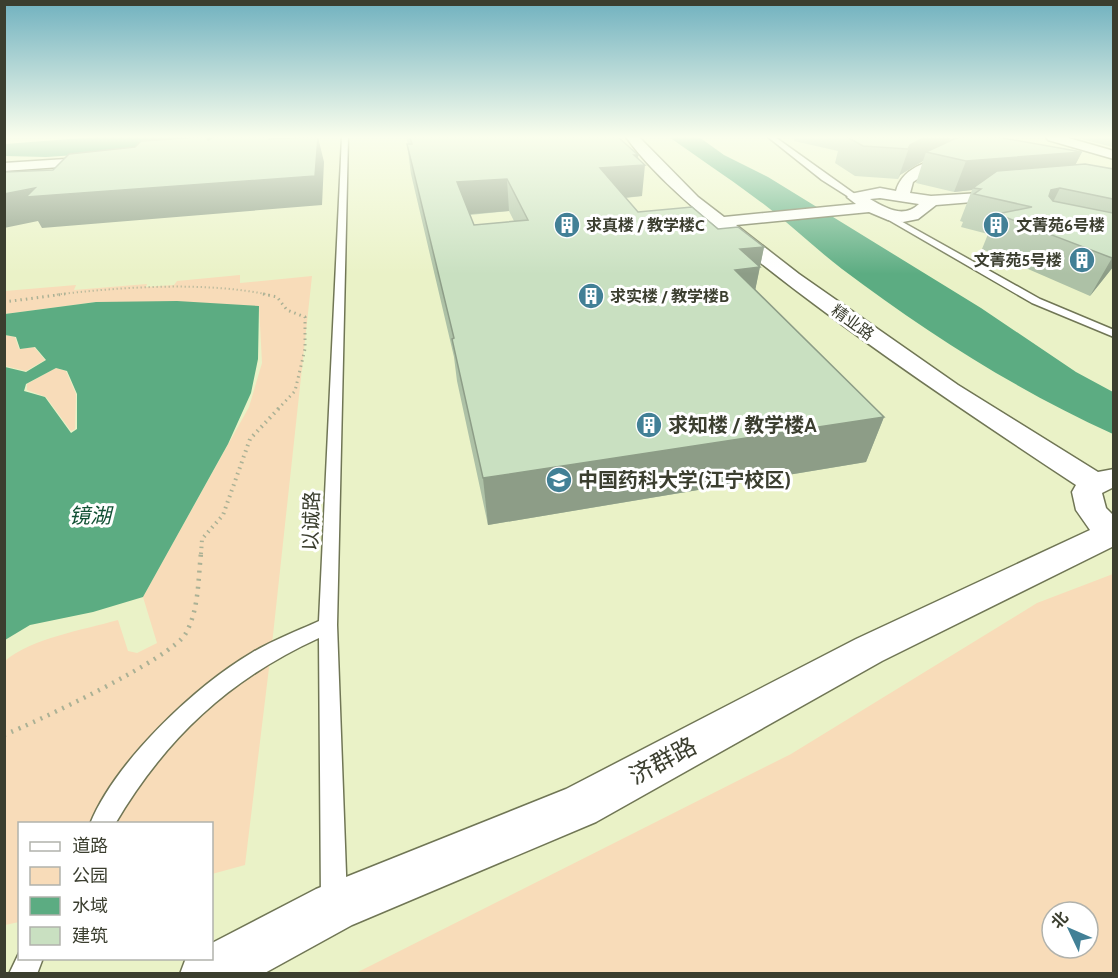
<svg xmlns="http://www.w3.org/2000/svg" width="1118" height="978" viewBox="0 0 1118 978" font-family="Cabin,'Noto Sans SC',sans-serif">
<rect width="100%" height="100%" fill="#f5fdd8"/>
<path fill="#eaf2c7" fill-rule="evenodd" d="M5 137H1113V973L5 974ZM20 824H212V958H20ZM1052 912H1088V948H1052Z"/>
<g fill="#f8dcb9" fill-rule="evenodd">
<path d="M240 275V283L312 276 273 635 245 865 212 874V824H20L19 922 5 925V661C32 638 83 630 118 620L128 651 137 653 157 643 143 597 249 407 262 363 259 306 96 302 5 314V291L76 285 74 290 147 284 146 287 174 285 177 281Z"/>
<path d="M5 335 15 337 19 349 34 347 45 360 26 371 5 366Z"/>
<path d="M56 368 66 371 76 394 75 429 71 431 46 397 27 390V384Z"/>
<path d="M1113 574V973H356L791 754 1037 603ZM1052 912H1088V948H1052Z"/>
</g>
<g fill="#5cac82" fill-rule="evenodd">
<path d="M95 137H225L151 150 46 157 5 156V144Z"/>
<path d="M669 137H699L724 155 768 177 981 308 1076 372 1113 392V434C1016 390 927 333 842 269 812 246 785 219 754 197 726 176 697 157 669 137Z"/>
<path d="M177 301 259 306 258 359 251 393 228 444 143 597 93 612 30 625 5 640V367L26 372 46 360 35 347 20 349 16 337 5 335V314L96 302ZM56 368 67 371 77 394V429L71 433 45 397 24 391 26 384Z"/>
</g>
<g fill="none" stroke-linecap="round" stroke-linejoin="round">
<g stroke="#707655" stroke-width="3">
<g id="lane">
<path d="M342 137H348L337 625 347 901 343 910 334 914 325 910 321 901 319 638C229 679 165 739 115 824H90C115 762 195 686 253 652 274 640 297 631 319 621Z"/>
<path d="M768 137H775L859 197 852 199 822 180Z"/>
<path d="M890 215 1040 299 1114 330V337L1032 303 887 219V215Z"/>
<path d="M20 951V958H43L37 974H9Z"/>
</g>
</g>
<g stroke="#707655" stroke-width="3">
<g id="street">
<path d="M626 137H639L698 197 724 217 856 204 847 197 850 194 880 188 896 191C903 165 933 160 957 154L962 155 964 158 962 161 931 170 913 182 910 193 931 196 1014 191 1017 194 1014 197 1009 199 936 205 918 219 903 222 888 220 869 212 736 225 799 274 958 385 1098 472 1114 469V487L1102 493 1106 508 1114 516V546L882 661 596 822 352 925 263 974H180L186 958H212V943L316 889 566 789 856 639 1090 530 1076 510 1072 492 1076 485C964 411 853 337 748 253 707 219 657 180 626 137ZM880 198 919 204C903 219 886 208 870 199Z"/>
<path d="M1046 137H1065L1114 151V159L1048 140Z"/>
<path d="M97 157 102 158 104 161 102 164 4 171V163Z"/>
</g>
</g>
<path stroke="#abb195" stroke-width="2" stroke-dasharray="1 3" stroke-linecap="butt" d="M53 295C120 287 205 281 270 295"/>
<g stroke="#abb195" stroke-width="3" stroke-dasharray="1.5 4" stroke-linecap="butt">
<path d="M263 294 277 297 287 310 305 317V349L295 391 278 409"/>
<path d="M4 302 65 294"/>
</g>
<path stroke="#abb195" stroke-width="4" stroke-dasharray="1.5 4.5" stroke-linecap="butt" d="M201 554 202 539 223 515 250 439 280 407"/>
<path stroke="#abb195" stroke-width="4.5" stroke-dasharray="2 6" stroke-linecap="butt" d="M4 735C36 722 173 658 186 633 199 609 198 580 201 553"/>
<use href="#lane" fill="#fff" fill-rule="evenodd"/>
<use href="#street" fill="#fff" fill-rule="evenodd"/>
</g>
<g fill="#adc1a6" fill-rule="evenodd">
<path d="M406 137H618L638 155 642 196 626 198 638 212 718 229 764 247 755 290 884 417 866 462 488 525 457 381 454 357 411 174 407 144H408ZM509 211 514 221 474 225 470 215Z"/>
<path d="M795 137H997L1082 152 1075 165 1113 169V267L1090 296 982 249 988 234 961 227 963 222 960 221 972 190 954 192 916 183 923 161 900 175 898 179 855 176 835 163 838 151 794 141Z"/>
<path d="M1074 137H1113V145L1112 147Z"/>
</g>
<g fill="#8d9d87">
<path d="M318 137 324 162 322 205 42 228 38 221 4 228V194Z"/>
<path d="M925 137H950L943 155 926 152 923 161 900 175 898 179 910 145Z"/>
<path d="M1082 152 1066 183 973 188 972 190 954 192 966 161Z"/>
<path d="M634 155H638L637 165H645L642 196 599 200 600 168Z"/>
<path d="M507 179 509 211 460 215 457 182Z"/>
<path d="M1060 188 1043 222 1051 190Z"/>
<path d="M764 247 752 306 728 309 740 249Z"/>
<path d="M1113 256V267L1090 296 1112 258Z"/>
<path d="M884 417 866 462 488 525 483 478Z"/>
</g>
<g fill="#c9e0c1" stroke="#8d9d87" stroke-width="1.5" fill-rule="evenodd">
<path d="M203 137H205L208 140 214 137H270L269 139 318 137 315 176 26 197 35 188 4 194V172L53 170 69 154 135 147 141 141Z"/>
<path d="M410 137H618L638 155H634L645 165 600 168 638 212 692 207 718 229 738 227 764 247 740 249 760 267 735 270 884 417 483 478 452 339 454 338 407 144H412ZM507 179 528 220 474 225 457 182Z"/>
<path d="M847 137H925L910 145 908 149 863 146Z"/>
<path d="M962 137H997L1082 152 966 161 926 152 954 139Z"/>
<path d="M1085 164 1113 169V199L1060 188 1051 190 1049 196 1053 201 1113 213V256L1112 258 997 214 1032 207 974 194 981 189 973 188 997 171Z"/>
</g>
<linearGradient id="sky" x2="0" y2="1"><stop stop-color="#70b1bf"/><stop offset="0.5" stop-color="#fafeed"/><stop offset="1" stop-color="#fafeed" stop-opacity="0"/></linearGradient>
<rect width="1118" height="274" fill="url(#sky)"/>
<defs>
<g id="building-disc" transform="scale(1.35)"><circle r="9.5" fill="#428096" stroke="#fff"/><path d="M-4-6H4V6H1V3H-1V6H-4ZM-2.5-4.3h1.7v1.8h-1.7ZM.8-4.3h1.7v1.8H.8ZM-2.5-1h1.7V.8h-1.7ZM.8-1h1.7V.8H.8Z" fill="#fff"/></g>
<g id="university-disc" transform="scale(1.35)"><circle r="9.5" fill="#428096" stroke="#fff"/><path d="M0-5L7-2L0 1L-7-2ZM-4 1L0 2.5L4 1V4Q0 6-4 4Z" fill="#fff"/></g>
</defs>
<g fill-rule="evenodd">
<use href="#building-disc" x="567" y="225"/>
<use href="#building-disc" x="996" y="225"/>
<use href="#building-disc" x="1082" y="260"/>
<use href="#building-disc" x="591" y="296"/>
<use href="#building-disc" x="649" y="425"/>
<use href="#university-disc" x="559" y="480"/>
</g>
<g text-anchor="middle" stroke-width="6" stroke-linejoin="round" paint-order="stroke">
<g font-size="16" font-weight="bold" fill="#3b3e2f" stroke="#fff" text-anchor="start">
<text x="586" y="231">求真楼 / 教学楼C</text>
<text x="1016" y="231">文菁苑6号楼</text>
<text x="1062" y="266" text-anchor="end">文菁苑5号楼</text>
<text x="610" y="302">求实楼 / 教学楼B</text>
</g>
<g font-size="16" fill="#3b3e2f" stroke="#fff">
<text transform="translate(853 322) rotate(36)" y="6">精业路</text>
</g>
<g font-size="20" font-weight="bold" fill="#3b3e2f" stroke="#fff" text-anchor="start">
<text x="668" y="432">求知楼 / 教学楼A</text>
<text x="578" y="487">中国药科大学(江宁校区)</text>
</g>
<g font-size="20" fill="#3b3e2f" stroke="#fff">
<text transform="translate(311 521) rotate(-88)" y="7">以诚路</text>
</g>
<g font-size="21" font-style="italic" fill="#125134" stroke="#fff">
<text x="90" y="523">镜湖</text>
</g>
<g font-size="24" fill="#3b3e2f" stroke="#fff">
<text transform="translate(663 761) rotate(-28)" y="8">济群路</text>
</g>
</g>
<rect width="1118" height="978" fill="none" stroke="#3b3e2f" stroke-width="12"/>
<rect x="18" y="822" width="195" height="138" fill="#ffffff" stroke="#b1b2ac" stroke-width="1.5"/>
<rect x="30" y="842" width="30" height="9" fill="#ffffff" stroke="#b1b2ac" stroke-width="1.5"/>
<text x="72" y="852" font-size="18" fill="#3b3e2f">道路</text>
<rect x="30" y="867" width="30" height="18" fill="#f8dcb9" stroke="#b1b2ac" stroke-width="1.5"/>
<text x="72" y="882" font-size="18" fill="#3b3e2f">公园</text>
<rect x="30" y="897" width="30" height="18" fill="#5cac82" stroke="#b1b2ac" stroke-width="1.5"/>
<text x="72" y="912" font-size="18" fill="#3b3e2f">水域</text>
<rect x="30" y="927" width="30" height="18" fill="#c9e0c1" stroke="#b1b2ac" stroke-width="1.5"/>
<text x="72" y="942" font-size="18" fill="#3b3e2f">建筑</text>
<g transform="translate(1070 930) rotate(314)"><circle r="28" fill="#ffffff" stroke="#b1b2ac" stroke-width="1.5"/>
<path d="M0-4.5L10 22L0 15L-10 22Z" fill="#428096"/>
<text y="-9" font-size="16" font-weight="bold" text-anchor="middle" fill="#3b3e2f">北</text>
</g>
</svg>
